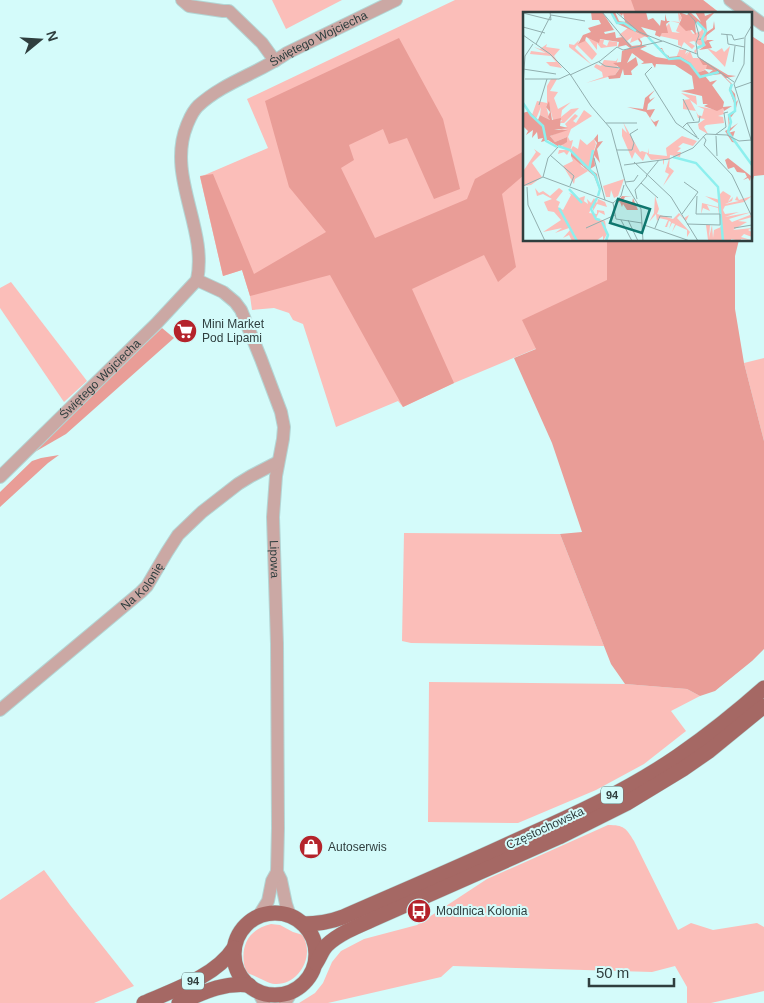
<svg xmlns="http://www.w3.org/2000/svg" width="764" height="1003" viewBox="0 0 764 1003" font-family="Helvetica,sans-serif">
<rect width="100%" height="100%" fill="#d4fbfa"/>
<g fill="#fbbeb9">
<path d="M272 0H342L286 29Z"/>
<path d="M455 0H703L721 14H524V240H687L664 295 454 383 403 407 398 401 336 427 303 324 293 320 289 313 274 308 252 310 250 296 242 270 223 276 200 177 268 148 247 99Z"/>
<path d="M11 282 87 381 64 402 0 308V288Z"/>
<path d="M764 358V441L744 363Z"/>
<path d="M404 533 560 534 604 646 411 643 402 641Z"/>
<path d="M429 682 625 684 687 689 700 696 671 711 686 731 644 764 596 790 518 823 428 822Z"/>
<path d="M608 825C624 825 626 828 634 841L678 930 691 923 713 930 757 923 764 927V991L711 1003H687V987L675 966 652 972 453 966 441 977 328 1003H299L315 993 323 983 332 962 341 951 364 939 417 925 487 879Z"/>
<path d="M44 870 70 905 134 986 94 1003H0V900Z"/>
<path d="M271 924 280 925 293 932 303 935C305 940 307 945 307 951 307 968 293 985 275 984 266 983 256 975 246 973 239 949 246 930 271 924Z"/>
</g>
<g fill="#e99d97">
<path d="M631 0H703L721 14H636Z"/>
<path d="M750 35 764 44V175L754 176 750 191Z"/>
<path d="M399 38 443 119 460 189 434 199 407 138 389 144 383 129 349 145 354 160 341 168 375 238 467 199 475 179 524 151V175L502 194 516 267 498 282 484 255 412 289 454 383 403 407 330 275 250 296 242 270 223 276 200 176 213 174 254 274 326 232 289 187 265 101Z"/>
<path d="M607 240H739L735 256V309L744 363 764 441V649L752 661 715 691 700 696 687 689 625 684 611 664 560 534 582 532 552 443 514 358 536 349 522 320 607 280Z"/>
<path d="M162 328 174 338 66 434 33 453 47 437Z"/>
<path d="M59 455 48 463 0 507V492L32 461 41 458Z"/>
</g>
<g fill="none" stroke-linecap="round" stroke-linejoin="round">
<g stroke="#b3d5d4" stroke-width="14">
<g id="minor">
<path d="M182 0 189 6 223 11H229L262 43 275 61"/>
<path d="M730 0 749 14"/>
<path d="M750 15 764 25"/>
<path id="s1" d="M197 280 223 292 235 302 241 310 261 359 281 412 284 427 283 439 276 476 273 517 277 644 278 828 277 872 281 880 286 904 290 916"/>
<path id="s2" d="M197 280C208 228 166 176 187 125 190 118 192 112 198 106 224 82 259 73 287 53L396 0"/>
<path id="s3" d="M0 477 156 324 197 280"/>
<path id="s4" d="M0 710 141 592 147 586 167 552 178 535 202 512 238 484 251 476 278 462"/>
<path d="M260 914 268 901 272 881 277 872"/>
<path d="M258 991 264 1003"/>
<path d="M285 1003 291 993"/>
</g>
</g>
<g stroke="#b3d5d4" stroke-width="16">
<g id="major">
<circle cx="275" cy="954" r="41"/>
<path d="M303 924C317 924 330 922 343 917 400 892 457 868 513 842 570 817 627 791 678 756 708 735 737 712 764 688"/>
<path d="M316 963C320 957 322 950 327 945 340 933 358 926 374 919L559 837 627 803 683 769 709 751 764 706"/>
<path d="M144 1003C174 990 216 976 234 948"/>
<path d="M179 1003C202 993 223 982 249 985"/>
</g>
</g>
<use href="#minor" stroke="#cba8a4" stroke-width="12"/>
<use href="#major" stroke="#a56864" stroke-width="15"/>
</g>
<defs>
<g id="supermarket-disc" transform="scale(1.25)"><circle r="9.5" fill="#b4232b" stroke="#d4fbfa"/><path d="M-6-5.5h2.5l.6 2H6L4.5 2H-2.5L-4.4-4H-6ZM-1.5 3.2a1.3 1.3 0 1 0 .1 0ZM3 3.2a1.3 1.3 0 1 0 .1 0Z" fill="#fff"/></g>
<g id="shop-disc" transform="scale(1.25)"><circle r="9.5" fill="#b4232b" stroke="#d4fbfa"/><path d="M-5-2.5h2.3a2.7 3.5 0 0 1 5.4 0H5L5.5 6h-11ZM-1.5-2.5h3a1.5 2.3 0 0 0-3 0Z" fill="#fff"/></g>
<g id="bus-disc" transform="scale(1.25)"><circle r="9.5" fill="#b4232b" stroke="#d4fbfa"/><path d="M-5-6H5V4H4V6H2V4H-2V6H-4V4H-5ZM-3.5-4V0h7V-4ZM-3.5 1.2v1.5H-2V1.2ZM2 1.2v1.5H3.5V1.2Z" fill="#fff"/></g>
</defs>
<g fill-rule="evenodd">
<use href="#supermarket-disc" x="185" y="331"/>
<use href="#shop-disc" x="311" y="847"/>
<use href="#bus-disc" x="419" y="911"/>
</g>
<g text-anchor="middle" stroke-width="4" stroke-linejoin="round" paint-order="stroke">
<g fill="#d4fbfa" stroke="#607776" stroke-width="1">
<rect x="601" y="786.5" width="22" height="17" rx="4"/>
<rect x="182" y="972.5" width="22" height="17" rx="4"/>
</g>
<g font-size="11" font-weight="bold" fill="#2f3e3e">
<text x="612" y="799">94</text>
<text x="193" y="985">94</text>
</g>
<g font-size="12" fill="#2f3e3e" stroke="#d4fbfa">
<text dy="4" stroke="none"><textPath href="#s2" startOffset="318">Świętego Wojciecha</textPath></text>
<text dy="4" stroke="none"><textPath href="#s3" startOffset="140">Świętego Wojciecha</textPath></text>
<text dy="4" stroke="none"><textPath href="#s1" startOffset="312">Lipowa</textPath></text>
<text dy="4" stroke="none"><textPath href="#s4" startOffset="189">Na Kolonię</textPath></text>
<text transform="translate(545 828) rotate(-25)" y="4">Częstochowska</text>
</g>
<g font-size="12" fill="#2f3e3e" stroke="#d4fbfa" text-anchor="start">
<text x="202" y="328">Mini Market<tspan x="202" dy="14">Pod Lipami</tspan></text>
<text x="328" y="851">Autoserwis</text>
<text x="436" y="915">Modlnica Kolonia</text>
</g>
</g>
<g transform="translate(523 12)">
<rect width="229" height="229" fill="#d4fbfa"/>
<path d="M155 0 170 22 178 19 180 14 181 23 184 22 183 34 174 37 173 42 171 39 174 36 177 34 171 29 166 30 172 34 169 37 161 30 157 38 164 37 162 42 166 39 163 44 167 39 170 46H175L187 55 173 62 158 50 170 54 168 51 153 46 158 34 155 33V28L137 24 146 11 149 20 157 21 153 19 156 12 166 19 157 7 156 11 147 9 156 10ZM106 15 114 21 123 24 107 31 109 25 104 29 96 23ZM65 26 81 28 80 32 84 34 86 29 94 30V34L78 36 74 31V38ZM56 28 55 31 62 28 74 42 69 48 54 33 52 36 69 53 46 35V32L51 33ZM24 32 23 35 37 37 31 44 39 56 27 54 23 50H33L28 44 7 42 8 39 23 41 11 35 17 37ZM207 34 202 55 184 36 193 40 199 36 201 40ZM95 46 93 53 96 57 92 63 63 71 80 65 79 60 71 55 73 52 78 54 81 48 93 49ZM28 67H34L27 79 35 80 31 86 35 97 48 90 39 98 38 105 48 97 56 96 41 111H37L39 108H30L26 92 23 94 27 108 17 103 18 95 13 107 9 103 14 89 24 91V74ZM158 81 173 84 174 93 167 88 175 103 179 104 181 97 174 94 194 98 200 95 201 102 195 104 200 105 201 111 183 113 181 115 185 122 176 117 175 112 182 107 175 106 173 99 160 97V88L167 87ZM61 98 69 104 48 117 45 125 47 129 50 128 48 136 44 143 41 140 35 142 36 138H45L39 134 44 125 32 130 27 124 44 117 30 120 44 115 42 112 52 102 55 104 50 109 53 111ZM100 110 117 140 119 139 125 141V136L126 142 144 144 143 136 159 124 174 129 170 134 160 131 155 135 158 136 154 140H158L157 145 147 143 146 155 151 159 140 174 146 162 142 160 146 147H141V151L140 153V147L128 148 123 141 120 149 112 140 109 147 99 124V116L104 121ZM57 127 64 133 71 127 73 132 66 155 57 150 58 154 65 159 52 167 51 172 40 154 50 149 48 144 52 145 47 139 50 134 55 137ZM11 137 18 142 9 151 19 165 8 173 0 174 1 158 13 140ZM101 167 95 184 91 186 88 178 87 185H83L80 174ZM12 176 16 181 20 179 27 184 36 176 40 179 33 188 37 190 35 195 40 198 48 183 46 181 51 183 46 177 56 186 62 184 61 189 58 187 65 192 64 187 68 191 71 186 74 191 75 187 82 190 84 195 74 192 70 199V193L66 201 74 202V198L81 199 82 203 76 200 73 206 82 209 84 222 80 229V224L73 229H49L46 223 40 226 47 218 46 216 32 221 39 216 20 220 38 208 31 200 25 199 21 190 29 187 20 182 14 184ZM196 178 197 182 200 179 208 184 205 190 210 185 209 189 202 192 216 189 212 188 214 184 216 188 229 184 221 190 202 194 200 198 202 202 216 200 202 205 229 200 206 207 209 210 227 203 229 205 215 209 224 210 210 218 229 216 225 218 229 220V225L221 222 218 225 228 228 218 227V229L208 227V229H181L180 228H185L183 213H187L186 226 189 213 190 226 191 218 198 215 195 196 184 193 187 199 180 196 178 202 179 191 195 195V191L182 184 197 188ZM132 184 136 197 134 202 150 207 156 201 161 206 166 203 163 209 157 203 154 206 167 220 164 225V218L153 213 149 220 152 212 149 211 146 217 148 210 146 209 144 215H142L145 208 136 206 134 209 133 202 126 210 131 201Z" fill="#fbbeb9"/>
<path d="M68 0 80 1 91 18 81 20 82 22 92 20 93 26 100 25 109 34 117 33 118 31 116 29 115 27 116 26 119 30V33L124 34 117 37 133 45 145 47V44L140 42 139 37H135L130 28 136 36H139L142 42 146 44V45L156 44 168 51 174 61 182 58 186 61 190 58 183 57 184 53H180L175 45 205 63 213 64 203 66 209 72 207 76 212 82 213 90 215 88 212 100 206 108 208 116 215 111 205 121 212 119 209 128 215 131 209 130 202 119 206 117 205 103 211 99V91L206 77 208 72 198 62 182 64 187 70 194 68 189 73 201 90 200 95 209 94 201 99 200 96 194 99 181 94 185 92H180L179 84 158 79 171 77 169 64 152 53 133 52 132 56 129 51 118 52 121 50 109 41 104 51 113 45 115 53 108 59 109 63H101L100 57 97 66 86 67 85 64 92 63 97 56 90 51 98 50 99 39 107 36 103 33 95 35 96 30 77 27 76 31 63 25 62 29 55 32 60 23 68 20 65 16 78 12 76 8H69ZM81 0H92L96 9 102 10 100 1 99 4 95 0H123L125 8 130 6 137 14 138 8 142 9V2L144 9H147L143 12 145 21H139L137 25 132 23 133 19 118 15 128 27 95 12 89 1ZM156 0 164 3 167 0 178 10 172 0H181L182 4 192 0 183 9 184 20 190 16 191 9 192 17 179 27 182 30 184 28H191L186 30 189 36 176 38 183 33 179 28H174L180 25 182 17 172 10 173 23 169 18 163 19 156 12 159 6ZM132 78 126 85 127 88 132 85 125 92 124 98 132 97 127 106 131 110 136 108 133 115 123 100 104 95 120 97 122 86ZM26 89 29 108 38 106 37 114 45 116 31 118H45L27 124 32 130 44 125V130L36 135 25 128 18 130 20 126 15 127 14 120 9 126 10 118 3 123 5 119 0 114V101L6 99 15 108 17 103 27 108 25 105 27 100 23 95ZM75 122V130L80 129 74 137 77 151 71 143 72 154 67 157 74 162 76 177 71 164 48 144V140L61 154 66 155 74 131 71 127ZM205 146 228 164 227 169 225 166 220 168 224 165 222 161 214 160 211 155 205 157 202 148ZM99 184 109 185H102L100 189 109 191 110 186 115 198H104L100 192 99 195 97 190 93 191Z" fill="#e99d97"/>
<path fill="none" stroke="#8defee" stroke-width="2.5" d="M88 0 94 11H101L113 19M174 10 183 19 179 27 181 33 174 36M125 25 146 47 157 46 167 52 177 65 196 60M209 72 207 78 212 89V99L206 103 208 110 205 120 229 153M0 91 8 103 20 114 23 129 34 135M35 134 47 138 72 163 77 177 75 184M150 145 173 151 195 175 200 229M66 158 70 138M46 177 59 191M74 186 68 197 73 207 77 208M36 196 54 229M79 210 85 223 83 229"/>
<path fill="none" stroke="#92afaf" stroke-width="1" d="M79 0 108 35M93 0 116 20 139 29M164 0 172 9 176 23 173 31 175 45 211 70M0 1 28 8 27 0M229 13 222 25 221 52 211 72 229 131M0 15 22 21M198 22 209 23 211 28 221 26M0 23 27 42 47 62 68 94 88 117 103 173 118 197 120 229M204 23 205 32 222 35M13 32 28 3 62 9M76 50 82 54 97 56M210 50 212 34M129 55 122 62 153 111 176 127M0 57 33 62M47 63 77 49 94 35 100 38 140 29 174 42M2 67H36L47 62M0 72 2 44 10 32M212 76 229 70M160 87 171 109M16 93 24 67M83 111H114M164 111 174 125M159 116 164 111 176 110 177 104M192 123 203 115 201 101 205 100M180 124 183 128 181 133 209 163 229 205M193 124 194 144M94 138H109L111 131 107 122 115 117M27 143 51 164 47 174M71 146 82 188M111 150 148 185 175 229M101 153 146 147 170 136 183 122 204 123 216 129 228 128M123 164 136 148M20 165 90 191M20 165 25 146 35 135M102 170 111 169 115 163M118 171 135 186M0 174 20 165M4 175 5 193 22 229M114 187 112 178 124 164M90 191 93 207 119 211M90 191 98 184 101 173M159 202 175 180 161 170M98 208 109 229M105 208 115 229M164 212 197 213V202H173L174 184M121 213 167 229M63 216 92 203M132 216 137 204 149 205M211 216 229 213"/>
<path fill="#0f766e" fill-opacity="0.15" stroke="#0f766e" stroke-width="2.5" d="M95 187 127 197 119 221 87 211Z"/>
<rect width="229" height="229" fill="none" stroke="#2f3e3e" stroke-width="2.5"/>
</g>
<g transform="translate(40 40) rotate(72)" stroke="#d4fbfa" stroke-width="4" paint-order="stroke">
<path d="M0-4L9 19L0 12L-9 19Z" fill="#2f3e3e"/>
<text y="-8" font-size="14" font-weight="bold" text-anchor="middle" fill="#2f3e3e">N</text>
</g>
<path d="M589 978v8h85v-8" fill="none" stroke="#2f3e3e" stroke-width="2.5"/>
<text x="596" y="978" font-size="15" fill="#2f3e3e" stroke="#d4fbfa" stroke-width="4" paint-order="stroke">50 m</text>
</svg>
